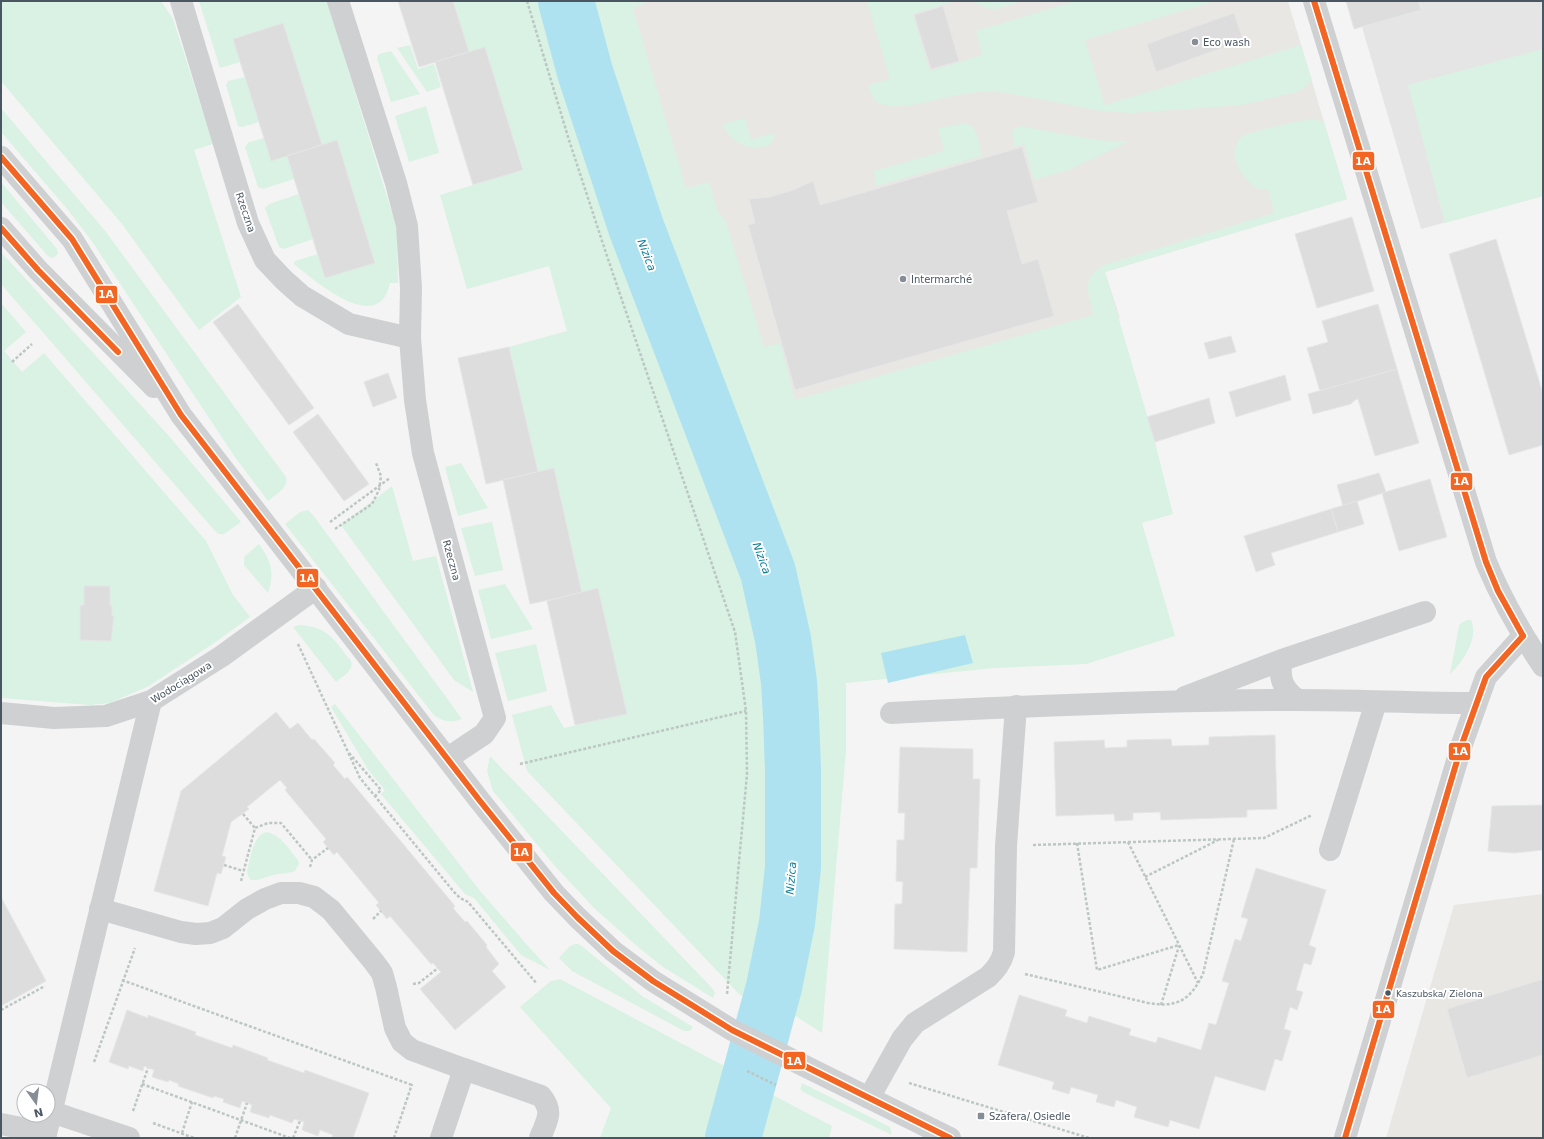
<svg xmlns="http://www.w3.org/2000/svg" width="1544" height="1139" viewBox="0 0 1544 1139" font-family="'DejaVu Sans',sans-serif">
<rect width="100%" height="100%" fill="#f4f4f4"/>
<g fill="#e8e7e3">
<path d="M595 1H1288L1347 199 1105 272 1120 318 734 427Z"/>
<path d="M1543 894V1138H1386L1454 905Z"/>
</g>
<path fill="#e6e5e6" d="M1346 1H1543V196L1421 229 1362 27 1354 29Z"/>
<g fill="#d9f2e3">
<path d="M1 1H161L173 19 213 144 194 150 241 297 199 330 122 224 1 81Z"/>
<path d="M199 1H327L392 213 397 233 398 283H390C379 337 315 281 294 264L295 261 318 254 313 239 284 249 279 247 265 208 269 204 299 194 294 179 263 189 258 187 245 147 249 142 264 138 259 122 242 127 238 126 226 85 228 81 245 77 240 62 220 68Z"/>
<path d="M453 1H556C593 140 642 278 693 413 709 455 725 497 742 540 751 562 761 585 767 608 778 654 781 701 783 748 785 788 787 829 783 869 780 914 772 959 760 1002L740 995 527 771 512 715 551 705 564 728 626 714 582 593 554 468 538 472 509 347 567 331 549 266 467 289 440 195 523 170 485 48 469 52Z"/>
<path d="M584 1H644L645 4 633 8 686 188 709 182 718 212 726 222 764 347 780 343 795 400 1093 315C1089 293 1080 278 1104 265L1274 213 1268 189 1261 190C1250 185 1243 177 1238 166 1232 155 1234 144 1243 136 1249 132 1300 120 1309 120 1314 119 1319 121 1324 122L1347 199 1105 272 1155 442 1173 514 1142 523 1175 636 1086 664 994 668 846 683V751L822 1033 780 1006 798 927 807 788 804 649 791 591 728 429 642 213 617 145Z"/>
<path d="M867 1H956L913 14 930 71 982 55 976 31 1075 1H1215L1085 40 1105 105 1301 45 1312 80 1303 89 1297 92 1242 105 1131 113 1102 111 1001 92C986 91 972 92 958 95 938 98 896 113 879 103 872 99 870 93 869 85L890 79Z"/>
<path d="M971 1H1022L993 10Z"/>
<path d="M410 45 418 69 434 64 441 87 427 92 397 48Z"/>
<path d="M1543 49V196L1445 223 1408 85Z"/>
<path d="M391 51 420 94 391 102 377 58 379 54Z"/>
<path d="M426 106 439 153 409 162 395 116Z"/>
<path d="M1 108 106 232 286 477C289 488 275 495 268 501L237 460 91 240 68 210 1 132Z"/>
<path d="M745 118 751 140 773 133 774 138 771 144C753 154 730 143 723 124Z"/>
<path d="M966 123C978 127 979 145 982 156L876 186 874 171 944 151 938 128Z"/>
<path d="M1020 126 1091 139 1108 141H1130L1069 170 1034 180 1024 144 1014 147 1012 132 1015 128Z"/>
<path d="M1 182 57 249 58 254 53 258 48 256 1 202Z"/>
<path d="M1 252 168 435 241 522 224 534H218L215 531 1 284Z"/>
<path d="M1 303 26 332 4 351 22 372 44 353 206 541 233 595 250 617 217 641 149 686 110 703 90 705 1 698Z"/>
<path d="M461 463 488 508 458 516 445 467Z"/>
<path d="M392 486 413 561 436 556 473 692 454 680 341 525Z"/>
<path d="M308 510 313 515 462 719C451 723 442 722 433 714L285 524 300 512Z"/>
<path d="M492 522 503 570 475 576 461 528Z"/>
<path d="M259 544C271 561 275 572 268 593L244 565V557Z"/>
<path d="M505 584 533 629 491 639 478 590Z"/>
<path d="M1467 620H1471C1479 638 1463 662 1450 674L1459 626 1461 623Z"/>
<path d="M299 625C329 627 334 640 351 661 354 671 343 676 336 682L293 627Z"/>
<path d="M536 644 547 691 508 701 495 653Z"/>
<path d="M335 704 481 892 529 947 550 970 521 955 474 898 465 894 381 794 385 790 369 771 331 707Z"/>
<path d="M490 756 712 988 715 993 713 998 663 967 638 947 595 909 554 865 493 791 487 771Z"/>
<path d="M266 832C280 834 289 849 298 860L299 864 295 871C288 874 280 873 273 875 265 877 259 881 251 880L248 876 247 871C251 858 252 837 266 832Z"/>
<path d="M575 944H578L583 947 642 996 693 1027 690 1031H684L572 971 559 958 570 946Z"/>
<path d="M560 979 728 1068 722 1092 728 1094 718 1138H600L611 1108 520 1007 551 981Z"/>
<path d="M802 1083 890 1127 892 1135 803 1092 800 1089Z"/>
<path d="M761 1089 832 1126 829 1138H748Z"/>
</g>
<path fill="#aee2f0" d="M965 635 973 663 888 683 881 653Z"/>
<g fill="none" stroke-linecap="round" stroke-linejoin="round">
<path stroke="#aee2f0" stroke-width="56" d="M566 1 585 72 636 227 768 572 783 639 789 682 791 717 793 769V867L787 923 774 987 733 1138"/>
</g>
<g fill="#ddddde" stroke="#e5e6e7">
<path d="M398 1H453L469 52 419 67Z"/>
<path d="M1346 1H1418L1421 10 1354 29Z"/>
<path d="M943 6 959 61 931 69 914 15Z"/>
<path d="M1234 13 1243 40 1156 72 1147 44Z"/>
<path d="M283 23 322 145 271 161 233 39Z"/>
<path d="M485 47 523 170 473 185 435 62Z"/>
<path d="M337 140 375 263 325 278 287 156Z"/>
<path d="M1022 147 1038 202 1007 211 1022 264 1038 259 1054 316 795 390 748 225 755 223 749 199 770 197 793 190 813 181 820 205Z"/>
<path d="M1352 217 1374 291 1317 308 1295 234Z"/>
<path d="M1496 239 1543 394V445L1509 455 1449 254Z"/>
<path d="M238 304 314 408 289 425 213 322Z"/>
<path d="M1378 304 1397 369 1320 391 1307 348 1328 342 1322 321Z"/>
<path d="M1231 336 1236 352 1209 359 1204 343Z"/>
<path d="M509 347 538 472 486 484 458 358Z"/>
<path d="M1397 369 1419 443 1375 456 1358 399 1355 400 1351 404 1313 414 1308 394Z"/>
<path d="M388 373 397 398 373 407 364 382Z"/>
<path d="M1285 375 1291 400 1236 417 1229 392Z"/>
<path d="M1209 398 1215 423 1155 442 1147 417Z"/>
<path d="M318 414 369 484 344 501 293 432Z"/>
<path d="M554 468 582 593 530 604 503 480Z"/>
<path d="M1379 473 1386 492 1343 506 1337 485Z"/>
<path d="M1430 479 1447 537 1399 551 1382 493Z"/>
<path d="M1357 501 1364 524 1338 532 1331 509Z"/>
<path d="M1331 509 1338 532 1271 553 1275 565 1256 572 1244 536Z"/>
<path d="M84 586H110V606L112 605V616H114L111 641 80 640V605H84Z"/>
<path d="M598 588 627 714 575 725 547 601Z"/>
<path d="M276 712 290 729 298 723 312 740 314 739 335 763 333 765 345 779 347 777 455 906 453 908 465 922 467 921 487 945 486 947 499 964 492 971 506 987 455 1030 420 989 441 972 433 963 431 964 390 916 387 919 376 905 379 903 337 852 334 855 328 848 323 842 326 839 285 790 287 788 280 780 247 807 249 809 231 822 222 856 226 857 221 874 217 873 208 906 154 891 181 791Z"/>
<path d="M1275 735 1277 809 1247 810V817L1161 820 1160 812 1133 813V820L1115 821 1114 814 1056 816 1054 742 1104 740 1105 748 1127 747V740L1171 739 1172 746 1209 745V737Z"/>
<path d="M900 747 973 749V779H980L977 868H970L967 952 894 949 895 904H902L903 882 896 881 897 840H904L905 813H898Z"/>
<path d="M1543 805V850L1515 853 1488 851 1492 806Z"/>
<path d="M1256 868 1326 890 1309 945 1316 948 1311 965 1304 963 1296 990 1303 992 1297 1010 1290 1007 1284 1029 1291 1031 1282 1061 1275 1059 1265 1091 1215 1076 1199 1129 1170 1120 1168 1127 1134 1117 1137 1107 1116 1100 1114 1107 1096 1102 1098 1095 1071 1087 1069 1094 1052 1089 1054 1082 998 1065 1019 995 1067 1010 1065 1016 1087 1023 1089 1016 1131 1029 1129 1035 1156 1043 1158 1037 1201 1050 1209 1023 1216 1025 1229 983 1222 981 1235 939 1241 941 1248 919 1241 917Z"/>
<path d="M1 897 46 981 1 1006Z"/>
<path d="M1543 979V1055L1467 1078 1447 1009Z"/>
<path d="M127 1010 148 1018V1015L196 1032 195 1035 232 1048 233 1045 268 1058 267 1060 304 1073 305 1070 369 1093 353 1138H334L332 1137 333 1135 320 1130 318 1136 302 1130 304 1122 294 1119 292 1123 270 1115 269 1118 250 1112 252 1105 242 1101 240 1108 223 1102 224 1099 214 1096 213 1098 178 1086 179 1084 169 1080 168 1082 152 1077 154 1070 144 1066 143 1071 129 1066 128 1069 109 1062Z"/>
</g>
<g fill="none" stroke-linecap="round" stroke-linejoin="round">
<g stroke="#bcc7c4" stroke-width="2.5" stroke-dasharray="3 2" stroke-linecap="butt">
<path d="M527 1 569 140 607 256 735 632 746 711 747 774 727 994"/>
<path d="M12 362 32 344"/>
<path d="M330 522 390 478"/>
<path d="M335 529 372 504 379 490 381 476 376 463"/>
<path d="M298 644 360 778 454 892 460 898 468 902 537 984"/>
<path d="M349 753 381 790 375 796"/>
<path d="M520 764 746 711"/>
<path d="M243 814 255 828"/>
<path d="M1128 842 1198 983"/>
<path d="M1077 843 1097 970 1179 945"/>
<path d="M1033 845 1264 838 1312 815"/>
<path d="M224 865 243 871"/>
<path d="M310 867 312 860 328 848"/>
<path d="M1145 877 1218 840"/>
<path d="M241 881 255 828 268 823H281L312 860"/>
<path d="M373 919 381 911"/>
<path d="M1025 974 1148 1003C1178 1008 1190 1000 1203 974L1234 839"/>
<path d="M122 980 412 1085"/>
<path d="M413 984 419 983 438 968"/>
<path d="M1161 1005 1179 946"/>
<path d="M1 1010 45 986"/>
<path d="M94 1062 135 948"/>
<path d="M747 1071 776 1085"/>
<path d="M909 1083 1089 1138"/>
<path d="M142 1084 290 1138"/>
<path d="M133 1111 148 1068"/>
<path d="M153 1123 194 1138"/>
<path d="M182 1133 192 1102"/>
<path d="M235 1138 247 1103"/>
<path d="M293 1138 300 1121"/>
<path d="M394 1138 412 1084"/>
</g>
<g stroke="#ced0d2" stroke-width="22">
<path d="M181 1 248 223 265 260 284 280 302 296 349 324 410 338"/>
<path d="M338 1 396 183 407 226 411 288 410 338 415 400 423 453 495 718 484 734 448 758"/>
<path d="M1314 1 1486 562C1502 600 1520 632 1543 666"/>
<path d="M1 157 72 239 181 415 480 801 554 893 577 917 613 951 653 981 732 1030 950 1138"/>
<path d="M1 228 38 270 154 387"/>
<path d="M1282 660C1278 678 1283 690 1298 700"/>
<path d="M1185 697 1282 660 1425 612"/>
<path d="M1 713 54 718 106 716 151 701 222 656 316 588"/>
<path d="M891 713C1026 706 1162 700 1297 700 1357 700 1416 703 1476 703"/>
<path d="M1330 850 1376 702"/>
<path d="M100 909 181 932 196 934 210 933 223 928 247 909 265 899 281 893H299L314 897 331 910 374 962 382 973 386 987 395 1028 402 1042 412 1050 464 1069"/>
<path d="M869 1098 902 1039 915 1023 988 977C996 969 1001 963 1004 952L1006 846 1016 706"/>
<path d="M52 1112 129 1138"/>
<path d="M1 1124 46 1133"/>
<path d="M45 1138 151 701"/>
<path d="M441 1138 464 1069 541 1096C554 1112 547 1120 540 1138"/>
<path d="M1345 1138 1462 744 1486 677 1523 636"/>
</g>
<g stroke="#fff" stroke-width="9">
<g id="bus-1">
<path d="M1314 1 1486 562 1498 591 1523 636"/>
<path d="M1 157 72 239 181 415 480 801 554 893 577 917 613 951 653 981 732 1030 950 1138"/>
<path d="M1 228 38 270 118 352"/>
<path d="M1345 1138 1462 744 1486 677 1523 636"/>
</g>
</g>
<use href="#bus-1" stroke="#f26522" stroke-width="6"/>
</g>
<g fill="#868d94" stroke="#fff" stroke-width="1.5">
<circle cx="1195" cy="42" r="4"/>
<circle cx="903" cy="279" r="4"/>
<rect x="977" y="1112" width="8" height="8" rx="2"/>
</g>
<circle fill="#4a5661" stroke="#fff" stroke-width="1.5" cx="1388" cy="993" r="3.5"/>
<g text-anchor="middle" stroke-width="4" stroke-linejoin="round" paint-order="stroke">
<g font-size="9" fill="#4a5661" stroke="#fff" text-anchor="start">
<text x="1396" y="997">Kaszubska/ Zielona</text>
</g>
<g font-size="10" fill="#4a5661" stroke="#fff" text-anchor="start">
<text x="1203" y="46">Eco wash</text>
<text x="911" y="283">Intermarché</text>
<text x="989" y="1120">Szafera/ Osiedle</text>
</g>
<g font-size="10" fill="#4a5661" stroke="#fff">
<text transform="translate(246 212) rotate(71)" y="4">Rzeczna</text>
<text transform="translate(452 560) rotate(75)" y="4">Rzeczna</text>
<text transform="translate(181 682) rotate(-32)" y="4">Wodociągowa</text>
</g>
<g font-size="11" font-style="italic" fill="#0c7c9b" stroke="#fff">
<text transform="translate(647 255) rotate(69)" y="4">Nizica</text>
<text transform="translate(762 558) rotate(70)" y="4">Nizica</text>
<text transform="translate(791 878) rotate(-85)" y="4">Nizica</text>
</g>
</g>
<g stroke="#fff" stroke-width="1.5">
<rect x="1352" y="151" width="23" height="20" rx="4" fill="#f26522"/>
<rect x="95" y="285" width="23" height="19" rx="4" fill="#f26522"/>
<rect x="1450" y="472" width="23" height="19" rx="4" fill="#f26522"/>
<rect x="296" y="568" width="23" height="20" rx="4" fill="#f26522"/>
<rect x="1448" y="742" width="23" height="19" rx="4" fill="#f26522"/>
<rect x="510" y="842" width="23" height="20" rx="4" fill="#f26522"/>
<rect x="1372" y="1000" width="23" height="19" rx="4" fill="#f26522"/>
<rect x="783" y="1051" width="23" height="19" rx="4" fill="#f26522"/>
</g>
<g font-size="11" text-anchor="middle" font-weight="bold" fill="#fff">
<text x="1363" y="165">1A</text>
<text x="106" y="298">1A</text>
<text x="1461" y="485">1A</text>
<text x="307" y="582">1A</text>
<text x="1460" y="755">1A</text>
<text x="521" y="856">1A</text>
<text x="1383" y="1013">1A</text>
<text x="794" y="1065">1A</text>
</g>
<rect width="1544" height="1139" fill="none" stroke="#4a5661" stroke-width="4"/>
<g transform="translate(36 1103) rotate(166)"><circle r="19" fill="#ffffff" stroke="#b7bbc0"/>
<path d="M0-3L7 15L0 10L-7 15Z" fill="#868d94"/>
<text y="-6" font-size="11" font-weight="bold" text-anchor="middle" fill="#4a5661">N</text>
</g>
</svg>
